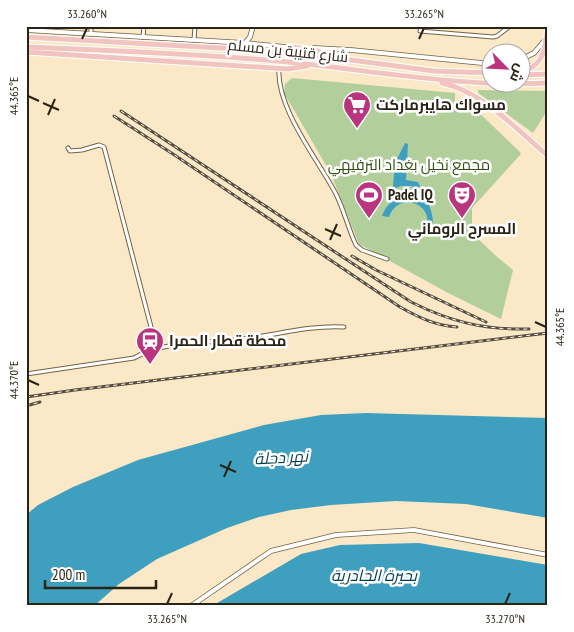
<svg xmlns="http://www.w3.org/2000/svg" width="574" height="632" viewBox="0 0 574 632" font-family="'PT Sans Narrow',Cairo,sans-serif">
<rect width="100%" height="100%" fill="#fae8c7"/>
<g fill="#b2cf9b">
<path d="M292 78 455 93V101L469 103 520 152 521 154 472 208V233L495 255 513 270 501 319 448 293 359 244 331 174 284 93 285 84Z"/>
<path d="M478 90 548 91V109L533 133 478 93Z"/>
</g>
<g fill="#3f9fbf">
<path d="M405 143 408 144 406 180 418 182C425 197 440 219 429 235L425 232C438 205 399 189 389 217L382 216C388 201 397 196 412 195V186H401L394 189 393 186 395 163Z"/>
<path d="M366 413 548 418V518L466 504 396 501 331 505 291 510 259 517 227 528 157 559 119 584 94 606H26V515L38 505 73 487 138 460 264 425 321 415Z"/>
<path d="M419 543 548 565V606H212L301 554 340 545Z"/>
</g>
<g fill="none" stroke-linecap="round" stroke-linejoin="round">
<g stroke="#736346" stroke-width="5">
<g id="minor">
<path d="M379 26H386"/>
<path d="M421 26 420 31 493 37 497 36 510 26"/>
<path d="M91 34V26"/>
<path d="M143 37 144 26"/>
<path d="M194 40 195 26"/>
<path d="M279 68C276 108 317 158 336 194 344 210 348 228 356 245L362 250 387 259"/>
<path d="M68 148 70 151 82 150 99 145 104 147 157 350"/>
<path d="M26 374 134 358C165 340 207 344 242 339 276 335 310 325 344 327"/>
</g>
</g>
<g stroke="#736346" stroke-width="5.5">
<g id="tertiary">
<path d="M26 30 245 43 295 48"/>
<path d="M245 43 250 37 253 26"/>
<path d="M314 48 351 50 492 64"/>
<path d="M522 59 534 53 545 40"/>
<path d="M191 606 271 551 336 535 414 530 548 555"/>
</g>
</g>
<g stroke="#fff" stroke-width="6">
<path id="primary" d="M546 38 548 26"/>
</g>
<g stroke="#fff" stroke-width="7">
<g id="trunk">
<path d="M26 37 255 50 336 58 434 71 492 73"/>
<path d="M26 47C102 50 178 53 253 59 352 66 449 88 548 83"/>
<path d="M293 47 318 51 331 56"/>
<path d="M26 52 288 69 307 66"/>
<path d="M522 70C539 69 545 53 546 38"/>
<path d="M522 75 548 74"/>
<path d="M442 83C483 92 516 129 548 156"/>
</g>
</g>
<use href="#minor" stroke="#fff" stroke-width="3"/>
<use href="#tertiary" stroke="#fff" stroke-width="4"/>
<use href="#primary" stroke="#f5d3d0" stroke-width="4.5"/>
<use href="#trunk" stroke="#f2c4c0" stroke-width="5"/>
<g stroke="#574e3d" stroke-width="3">
<g id="rail">
<path d="M121 111 411 302C451 322 484 330 529 329"/>
<path d="M114 116 173 154 400 307C418 317 436 326 457 327"/>
<path d="M352 256 376 270 486 322"/>
<path d="M26 397 75 390 548 333"/>
<path d="M26 406 40 402"/>
</g>
</g>
<use href="#rail" stroke="#fff" stroke-width="1" stroke-dasharray="4" stroke-linecap="butt"/>
</g>
<path fill="none" stroke="#2a2417" stroke-width="2" d="M82 39 87 28M419 39 424 28M28 96 39 101M43 103 59 110M48 115 55 99M325 229 341 236M330 240 337 224M535 322 546 327M28 380 39 385M220 465 236 472M224 477 231 461M167 604 172 593M505 604 510 593"/>
<defs>
<g id="supermarket-pin" transform="scale(1.4375)"><path d="M0 17L-7.5 6A9.5 9.5 0 1 1 7.5 6Z" fill="#b9367e" stroke="#fff"/><path d="M-6-5.5h2.5l.6 2H6L4.5 2H-2.5L-4.4-4H-6ZM-1.5 3.2a1.3 1.3 0 1 0 .1 0ZM3 3.2a1.3 1.3 0 1 0 .1 0Z" fill="#fff"/></g>
<g id="stadium-pin" transform="scale(1.4375)"><path d="M0 17L-7.5 6A9.5 9.5 0 1 1 7.5 6Z" fill="#b9367e" stroke="#fff"/><path d="M0-5a6.5 5 0 1 0 0 10a6.5 5 0 1 0 0-10ZM-3.5-1.8h7v3.6h-7Z" fill="#fff"/></g>
<g id="theatre-pin" transform="scale(1.4375)"><path d="M0 17L-7.5 6A9.5 9.5 0 1 1 7.5 6Z" fill="#b9367e" stroke="#fff"/><path d="M-5-5.5Q0-4 5-5.5V0Q5 5 0 6Q-5 5-5 0ZM-3.3-2.5H-1v1.5H-3.3ZM1-2.5H3.3v1.5H1ZM-2.8 1Q0 5.5 2.8 1Z" fill="#fff"/></g>
<g id="station-pin" transform="scale(1.4375)"><path d="M0 17L-7.5 6A9.5 9.5 0 1 1 7.5 6Z" fill="#b9367e" stroke="#fff"/><path d="M-3-6H3Q5-6 5-4V2Q5 4 3 4L4.5 6H3L1.5 4h-3L-3 6H-4.5L-3 4Q-5 4-5 2V-4Q-5-6-3-6ZM-3.5-4v3h7v-3ZM-3.5 1v1.5H-2V1ZM2 1v1.5H3.5V1Z" fill="#fff"/></g>
</defs>
<g fill-rule="evenodd">
<use href="#supermarket-pin" x="357" y="105"/>
<use href="#stadium-pin" x="369" y="195"/>
<use href="#theatre-pin" x="462" y="195"/>
<use href="#station-pin" x="150" y="341"/>
</g>
<g text-anchor="middle" stroke-width="5" stroke-linejoin="round" paint-order="stroke">
<g font-size="15" fill="#2a2417" stroke="#fff">
<text transform="translate(288 51) rotate(6)" y="5">شارع قتيبة بن مسلم</text>
</g>
<g font-size="15" font-weight="bold" fill="#2a2417" stroke="#fff" text-anchor="start">
<text x="376" y="110">مسواك هايبرماركت</text>
<text x="388" y="200">Padel IQ</text>
<text x="462" y="234" text-anchor="middle">المسرح الروماني</text>
<text x="169" y="346">محطة قطار الحمرا</text>
</g>
<g font-size="15" fill="#314f12" stroke="#fff">
<text x="409" y="170">مجمع نخيل بغداد الترفيهي</text>
</g>
<g font-size="16" font-style="italic" fill="#033e4f" stroke="#fff">
<text transform="translate(281 457) rotate(-3)" y="6">نهر دجلة</text>
<text x="374" y="581">بحيرة الجادرية</text>
</g>
</g>
<rect width="574" height="632" fill="none" stroke="#ffffff" stroke-width="55"/>
<g transform="translate(506 68) rotate(114)"><circle r="24" fill="#ffffff" stroke="#aaa7a2"/>
<path d="M0-4L9 19L0 12L-9 19Z" fill="#b9367e"/>
<text y="-8" font-size="14" font-weight="bold" text-anchor="middle" fill="#2a2417">ش</text>
</g>
<path d="M45 580v8h111v-8" fill="none" stroke="#2a2417" stroke-width="2.5"/>
<text x="52" y="580" font-size="15" fill="#2a2417" stroke="#ffffff" stroke-width="4" paint-order="stroke">200 m</text>
<rect x="28" y="28" width="518" height="576" fill="none" stroke="#2a2417" stroke-width="2"/>
<g font-size="12" text-anchor="middle" fill="#2a2417">
<text x="87" y="18">33.260°N</text>
<text x="424" y="18">33.265°N</text>
<text transform="translate(14 96) rotate(-90)" y="4">44.365°E</text>
<text transform="translate(560 327) rotate(-90)" y="4">44.365°E</text>
<text transform="translate(14 380) rotate(-90)" y="4">44.370°E</text>
<text x="167" y="623">33.265°N</text>
<text x="505" y="623">33.270°N</text>
</g>
</svg>
